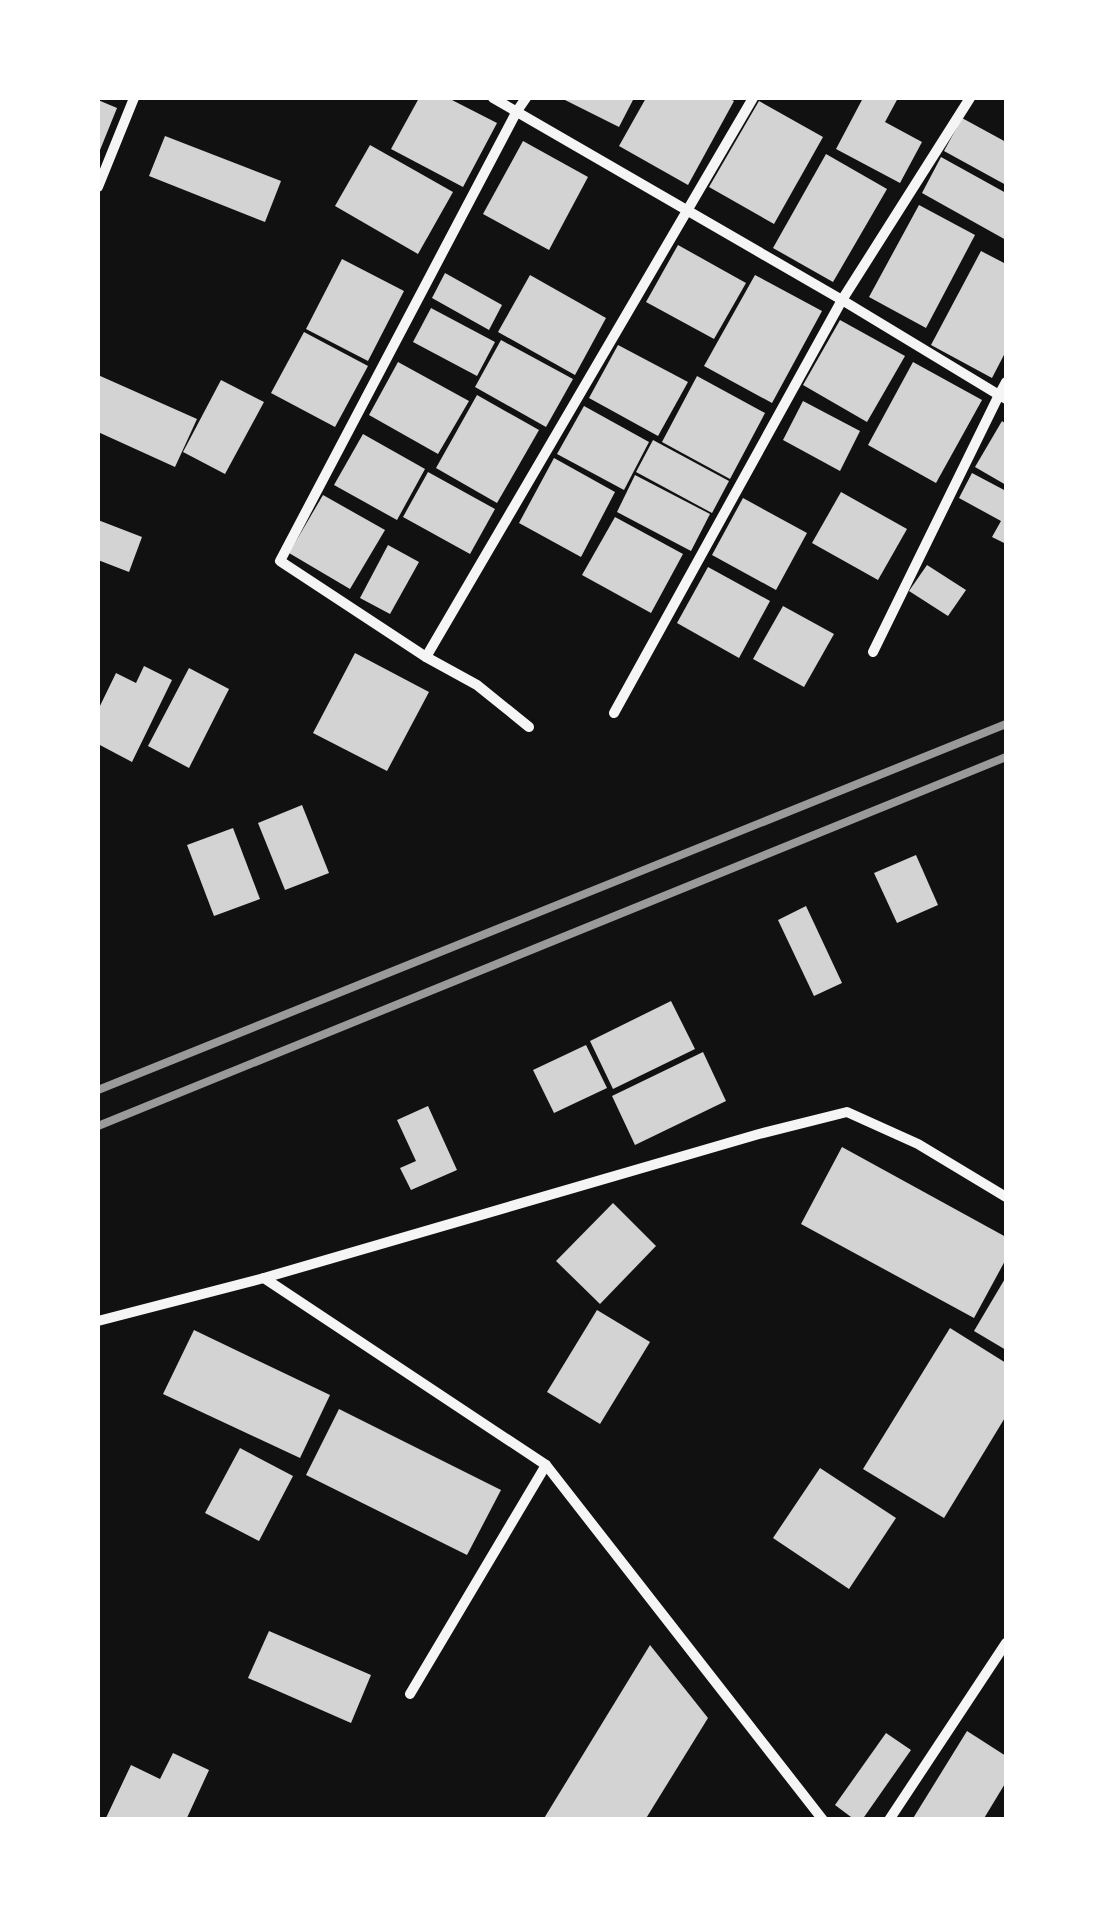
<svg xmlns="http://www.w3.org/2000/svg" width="1104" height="1917" viewBox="0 0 1104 1917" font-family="'Open Sans',sans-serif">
<rect width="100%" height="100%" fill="#111"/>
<g fill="#d3d3d3">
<path d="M419 98H448L497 123 463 187 391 149Z"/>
<path d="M561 98H634L619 127Z"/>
<path d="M646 98H728L734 101 688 185 619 146Z"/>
<path d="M863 98H898L885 122 922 142 900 183 836 149Z"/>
<path d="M98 100 117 108 98 155Z"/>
<path d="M759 101 823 137 774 224 709 187Z"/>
<path d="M962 118 1006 142V185L944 151Z"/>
<path d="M165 136 281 181 265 222 149 176Z"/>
<path d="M523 141 588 177 549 250 483 214Z"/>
<path d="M370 145 453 192 418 254 335 206Z"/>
<path d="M826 154 887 189 833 282 773 248Z"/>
<path d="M941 157 1006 193V240L922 193Z"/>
<path d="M919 205 975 235 926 328 869 297Z"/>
<path d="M678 245 746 283 714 339 646 302Z"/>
<path d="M981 251 1006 264V351L992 378 931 345Z"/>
<path d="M342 259 404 291 368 361 306 329Z"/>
<path d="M445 273 502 305 489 330 432 298Z"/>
<path d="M530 275 606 318 575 375 498 332Z"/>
<path d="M755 275 822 311 772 403 704 366Z"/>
<path d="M431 308 495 342 477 376 413 342Z"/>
<path d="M840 320 905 356 867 422 803 385Z"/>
<path d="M304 332 368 366 335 427 271 393Z"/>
<path d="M501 340 573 379 546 427 475 387Z"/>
<path d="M618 345 688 382 658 436 589 398Z"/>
<path d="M398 362 469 401 438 454 369 415Z"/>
<path d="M913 362 982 400 936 483 868 445Z"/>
<path d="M98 375 197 419 175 467 98 432Z"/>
<path d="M697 376 765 413 730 479 662 442Z"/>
<path d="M221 380 264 402 225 474 183 452Z"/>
<path d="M477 395 539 430 497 503 436 468Z"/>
<path d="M803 401 860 431 840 471 783 440Z"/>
<path d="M584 406 649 442 624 490 557 454Z"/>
<path d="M1002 421 1006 424V485L975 467Z"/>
<path d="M363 434 425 469 397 520 334 485Z"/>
<path d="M653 440 729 481 712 513 636 472Z"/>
<path d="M554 458 615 492 581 557 519 523Z"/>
<path d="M428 472 495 509 470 554 403 517Z"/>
<path d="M972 473 1006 491V544L992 537 1001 521 959 498Z"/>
<path d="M635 475 710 514 691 551 617 512Z"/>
<path d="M841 492 907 529 878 580 812 543Z"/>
<path d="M323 495 385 530 350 589 289 553Z"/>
<path d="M743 498 807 533 776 590 712 555Z"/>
<path d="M615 517 683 554 651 613 582 575Z"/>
<path d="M98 520 142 537 129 572 98 560Z"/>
<path d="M388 545 419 562 390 614 360 598Z"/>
<path d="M927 565 966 590 948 616 909 591Z"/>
<path d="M708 567 770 601 739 658 677 623Z"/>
<path d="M783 606 834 634 804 687 753 659Z"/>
<path d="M355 653 429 692 387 771 313 733Z"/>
<path d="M144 666 172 680 132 762 98 744V710L116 673 136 683Z"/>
<path d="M189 668 229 689 189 768 148 746Z"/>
<path d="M302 805 329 873 285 890 258 823Z"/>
<path d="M233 828 260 899 214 916 187 845Z"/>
<path d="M916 855 938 905 897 923 874 873Z"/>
<path d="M806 906 842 983 814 996 778 920Z"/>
<path d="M671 1001 695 1049 613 1089 590 1041Z"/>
<path d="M586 1045 607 1088 554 1113 533 1070Z"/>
<path d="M703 1052 726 1101 635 1145 612 1096Z"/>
<path d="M428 1106 457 1170 411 1190 400 1168 416 1161 397 1120Z"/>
<path d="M842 1147 1006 1237V1259L974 1318 801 1224Z"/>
<path d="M613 1203 656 1246 600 1304 556 1261Z"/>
<path d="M1006 1277V1350L974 1331Z"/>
<path d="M597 1310 650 1342 600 1424 547 1392Z"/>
<path d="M950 1328 1006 1363V1416L944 1518 863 1469Z"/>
<path d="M194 1330 330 1395 300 1458 163 1394Z"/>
<path d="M339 1409 501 1490 467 1555 306 1475Z"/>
<path d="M240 1448 293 1476 259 1541 205 1513Z"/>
<path d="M820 1468 896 1518 849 1589 773 1538Z"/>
<path d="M269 1631 371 1675 351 1723 248 1678Z"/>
<path d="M650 1645 708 1718 645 1820H543Z"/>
<path d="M967 1731 1006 1756V1782L983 1820H912Z"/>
<path d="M886 1733 911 1750 862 1820H855L835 1805Z"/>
<path d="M173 1753 209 1770 186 1820H105L131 1765 160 1779Z"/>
</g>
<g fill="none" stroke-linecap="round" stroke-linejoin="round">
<g stroke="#f5f5f5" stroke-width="10">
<path d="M493 98 842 300 999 395 1006 382"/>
<path d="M526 98 517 111 280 561 426 657 477 685 529 727"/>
<path d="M98 187 134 98"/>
<path d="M873 652 999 395 1006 399"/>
<path d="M426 657 753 98"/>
<path d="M614 713 842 300 970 98"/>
<path d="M264 1278 546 1465 823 1820"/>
<path d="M98 1321 264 1278 759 1134 847 1112 918 1144 1006 1197"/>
<path d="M410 1694 546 1465"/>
<path d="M889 1820 1006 1643"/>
</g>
<g stroke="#9a9a9a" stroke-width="8">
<path d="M98 1090 1006 724"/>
<path d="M98 1126 1006 757"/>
</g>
</g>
<rect width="1104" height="1917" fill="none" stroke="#ffffff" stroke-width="200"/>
</svg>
